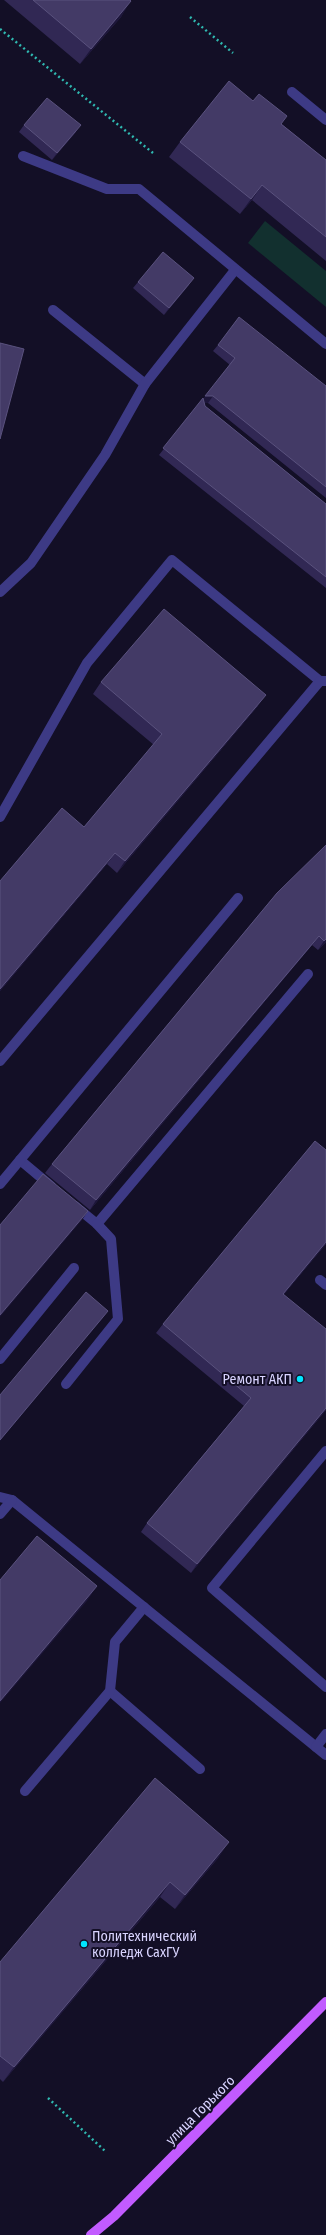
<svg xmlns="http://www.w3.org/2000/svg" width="326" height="2235" viewBox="0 0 326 2235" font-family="'Fira Sans Condensed',sans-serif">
<rect width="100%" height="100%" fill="#130f26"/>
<path fill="#12302f" d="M265 221 326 271V307L248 243Z"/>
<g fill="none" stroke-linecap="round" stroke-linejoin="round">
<g stroke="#2fb8b0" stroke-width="2.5" stroke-dasharray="2 3" stroke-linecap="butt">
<path d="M190 17 233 53"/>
<path d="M0 29 153 153"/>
<path d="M48 2098 105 2151"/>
</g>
<g stroke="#3d3a85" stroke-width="10">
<path d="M292 92 326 120"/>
<path d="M23 156 107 189H139L326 344"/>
<path d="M53 310 145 384"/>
<path d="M0 592 31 563 105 455 145 384 235 270"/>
<path d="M0 817 87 663 172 560 320 681"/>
<path d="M0 1061 320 681H326"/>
<path d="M20 1160 51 1186"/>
<path d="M0 1184 238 898"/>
<path d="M75 1206 97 1224 308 974"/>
<path d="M320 1280 326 1285"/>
<path d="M0 1359 74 1268"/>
<path d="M66 1384 118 1319 111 1239 97 1224"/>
<path d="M326 1451 212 1588 326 1687"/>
<path d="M0 1497 12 1500 326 1755"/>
<path d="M0 1514 12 1500"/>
<path d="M110 1691 200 1769"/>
<path d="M316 1747 326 1734"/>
<path d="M25 1791 110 1691 115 1642 144 1607"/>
</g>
<path stroke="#c25bff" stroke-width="10" d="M91 2235 114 2216 326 2002"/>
</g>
<g fill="#312854">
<path d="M4 0H130L121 17 80 64Z"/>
<path d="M253 101 326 160V261L252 200 240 214 169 157 180 142Z"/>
<path d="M24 125 76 132 52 160 19 132Z"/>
<path d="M138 282 189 285 164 315 133 288Z"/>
<path d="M218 345 326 386V498L208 403H204L205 406 326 504V588L159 455 230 365 213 351Z"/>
<path d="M101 682 258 706 117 873 107 864 0 991V881L84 827 154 745 93 694Z"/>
<path d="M277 893 326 942 318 950 312 945 90 1210 45 1173 52 1164Z"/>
<path d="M326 1150V1244L284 1294 326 1410 191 1573 141 1532 147 1523 244 1406 156 1333 163 1324Z"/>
<path d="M219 1857 175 1909 160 1897 3 2082 0 2079V1962Z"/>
</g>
<g fill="#1d163a">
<path d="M131 1 121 17 80 64 91 49Z"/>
<path d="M81 125 76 132 52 160 57 153Z"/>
<path d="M262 185 252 200 240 214 251 199Z"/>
<path d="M194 278 189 285 164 315 169 308Z"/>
<path d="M205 396H213L208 403H200Z"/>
<path d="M266 695 258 706 117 873 125 861Z"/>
<path d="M115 853 107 864 0 991V989Z"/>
<path d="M319 936 312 945 90 1210 96 1200Z"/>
<path d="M326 939V942L318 950 324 941Z"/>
<path d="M88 1211 82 1220 0 1317V1315Z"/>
<path d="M326 1242V1244L277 1303 283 1294Z"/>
<path d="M108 1311 103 1318 0 1441V1440Z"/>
<path d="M326 1408V1410L191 1573 197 1564Z"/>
<path d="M97 1586 87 1601 0 1703V1701Z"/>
<path d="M229 1842 219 1857 175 1909 185 1895Z"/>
<path d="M170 1882 160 1897 3 2082 14 2067Z"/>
</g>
<g fill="#433a66" stroke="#5a527e">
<path d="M33 0H130L131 1 91 49Z"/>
<path d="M229 81 253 101 259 94 287 116 281 124 326 160V237L262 185 251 199 180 142Z"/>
<path d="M47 98 81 125 57 153 24 125Z"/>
<path d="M163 252 194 278 169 308 138 282Z"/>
<path d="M239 317 326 386V487L213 396H205L235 358 218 345Z"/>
<path d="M0 343 24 349 0 439Z"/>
<path d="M203 398 205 406 326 504V577L163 448Z"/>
<path d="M164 609 266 695 125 861 115 853 0 989V881L62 808 84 827 162 734 101 682Z"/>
<path d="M326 845V939L324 941 319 936 96 1200 52 1164 277 893Z"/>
<path d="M315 1141 326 1150V1242L283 1294 326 1329V1408L197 1564 147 1523 251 1398 163 1324Z"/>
<path d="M43 1174 88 1211 0 1315V1225Z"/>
<path d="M86 1292 108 1311 0 1440V1395Z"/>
<path d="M37 1536 97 1586 0 1701V1580Z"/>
<path d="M155 1778 229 1842 185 1895 170 1882 14 2067 0 2056V1962Z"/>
</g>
<g fill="#00e5ff" stroke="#130f26" stroke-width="1.5">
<circle cx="300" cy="1379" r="4"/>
<circle cx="84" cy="1944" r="4"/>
</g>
<g text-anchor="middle" stroke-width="4" stroke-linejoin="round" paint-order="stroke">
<g font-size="14" fill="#d9d4ff" stroke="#130f26" text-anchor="end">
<text x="292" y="1384">Ремонт АКП</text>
<text x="92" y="1941" text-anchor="start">Политехнический<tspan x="92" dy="16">колледж СахГУ</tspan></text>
</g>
<g font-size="14" fill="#d9d4ff" stroke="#130f26">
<text transform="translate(200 2110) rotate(-45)" y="5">улица Горького</text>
</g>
</g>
</svg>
